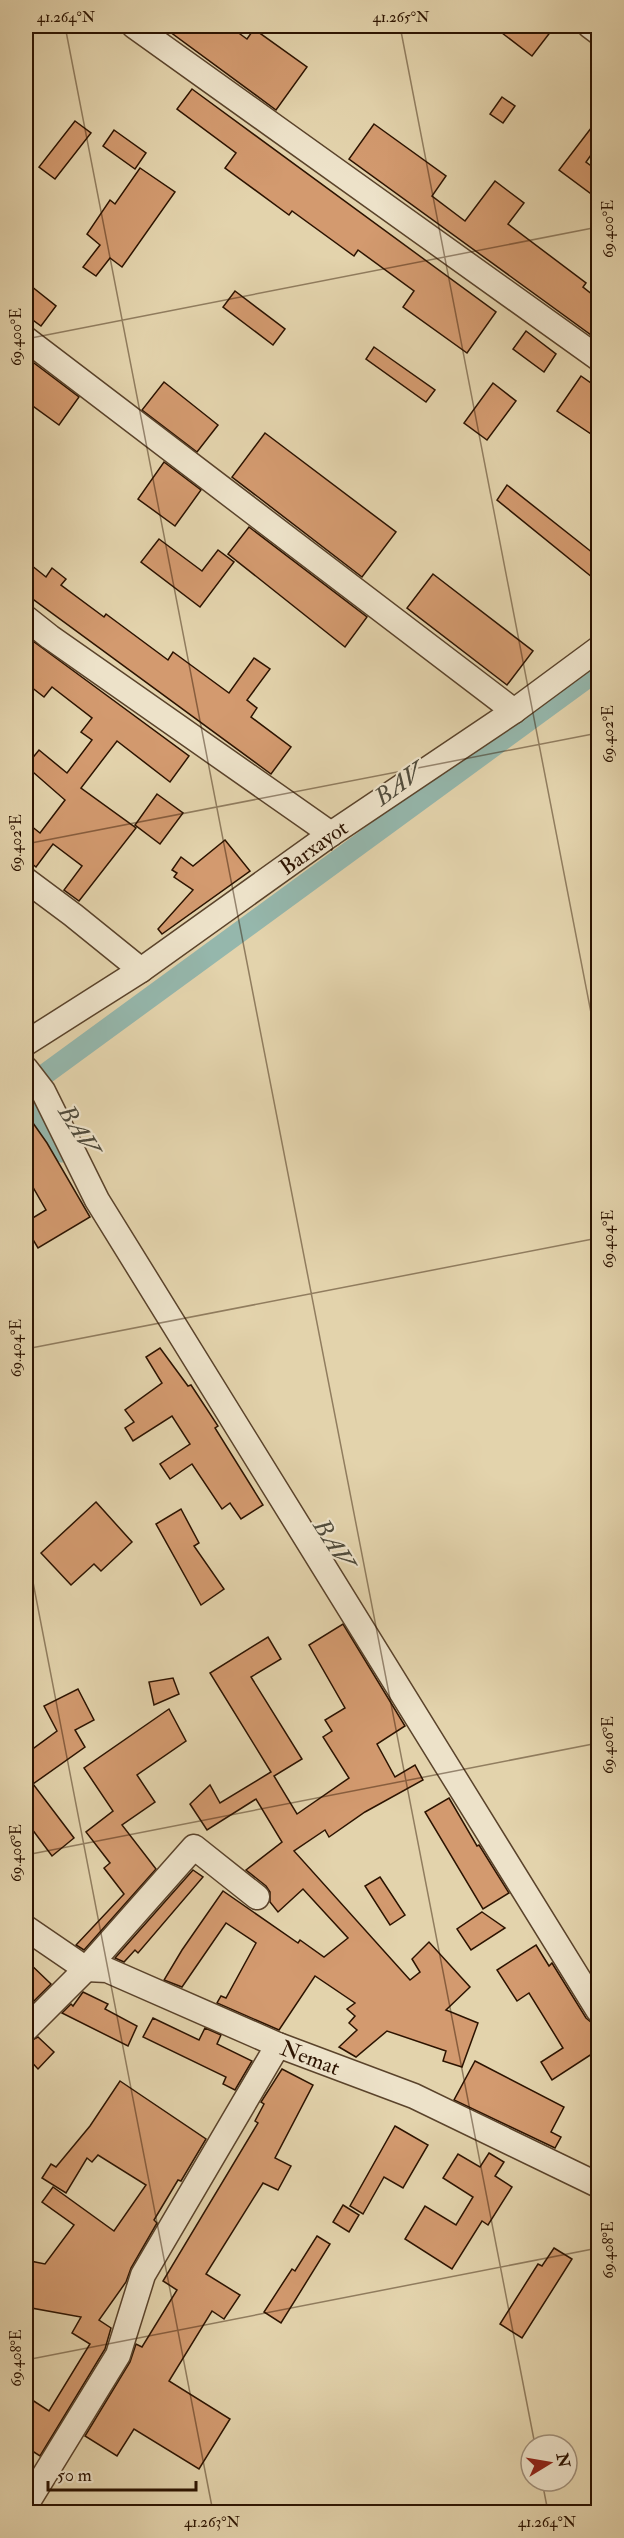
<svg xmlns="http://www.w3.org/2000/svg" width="624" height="2538" viewBox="0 0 624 2538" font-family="'IM FELL Double Pica',serif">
<rect width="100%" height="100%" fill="#e3d3ac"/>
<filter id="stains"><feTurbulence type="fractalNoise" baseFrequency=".00333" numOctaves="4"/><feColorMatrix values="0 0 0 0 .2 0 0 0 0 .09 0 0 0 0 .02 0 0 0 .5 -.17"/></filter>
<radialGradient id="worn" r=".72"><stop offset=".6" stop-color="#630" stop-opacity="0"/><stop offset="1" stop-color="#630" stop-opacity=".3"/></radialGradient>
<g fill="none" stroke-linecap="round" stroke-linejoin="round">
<g stroke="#95b7ac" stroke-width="21">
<path d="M26 1088 598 670"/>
<path d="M26 1092 62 1152"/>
</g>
</g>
<g fill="#d39a6f" stroke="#2c1300" stroke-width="1.5">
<path d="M162 26H229L247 39 254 29 307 67 276 110Z"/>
<path d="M493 26H555L532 56Z"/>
<path d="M192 89 496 312 467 353 403 307 414 291 358 250 354 256 292 211 289 215 225 168 236 153 177 109Z"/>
<path d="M502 97 515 106 503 123 490 114Z"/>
<path d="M598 119V145L586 162 598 171V199L559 170Z"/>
<path d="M75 121 91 133 55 179 39 167Z"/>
<path d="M374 124 446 176 432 196 465 221 495 181 524 203 508 224 586 283 583 287 598 299V340L349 159Z"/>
<path d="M114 130 146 153 135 169 103 146Z"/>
<path d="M140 168 175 192 122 267 110 258 96 276 83 267 100 245 87 234 110 200 115 204Z"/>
<path d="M26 282 56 306 41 326 26 315Z"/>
<path d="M235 291 285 329 273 345 223 307Z"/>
<path d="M526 331 556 354 544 372 513 349Z"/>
<path d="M374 347 435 390 426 402 366 359Z"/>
<path d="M26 357 79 397 59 425 26 401Z"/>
<path d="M581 376 598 388V424L591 434 557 411Z"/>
<path d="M164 382 218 425 197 452 142 410Z"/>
<path d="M493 383 516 401 487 440 464 423Z"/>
<path d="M265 433 396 532 362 577 232 477Z"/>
<path d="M164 462 201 490 175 526 138 499Z"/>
<path d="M507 485 598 557V582L497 500Z"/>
<path d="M249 527 367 617 345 647 228 554Z"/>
<path d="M159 539 202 571 218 550 234 562 200 607 141 562Z"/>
<path d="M26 561 46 577 52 568 66 579 61 585 104 617 106 614 168 660 173 652 229 693 254 658 270 669 247 700 257 708 251 717 291 747 271 774 26 594Z"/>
<path d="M433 574 533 651 507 685 407 608Z"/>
<path d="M26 636 189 756 170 782 117 741 81 788 136 828 79 901 64 890 82 866 53 844 36 867 26 859V822L40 833 65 800 26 766 39 750 67 773 92 740 81 732 92 718 52 687 44 697 26 683Z"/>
<path d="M157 794 183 813 160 844 135 825Z"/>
<path d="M225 840 250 871 162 934 158 929 193 890 174 877 177 873 172 870 181 857 193 866Z"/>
<path d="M26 1113 47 1143 90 1217 38 1248 26 1228V1222L46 1210 26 1175Z"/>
<path d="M160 1348 188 1386 191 1385 218 1426 215 1428 263 1505 241 1519 230 1503 222 1509 192 1464 170 1479 160 1464 190 1444 172 1416 133 1441 125 1428 134 1422 125 1410 162 1383 146 1357Z"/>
<path d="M96 1502 132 1542 101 1571 94 1564 71 1585 41 1553Z"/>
<path d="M181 1509 199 1543 194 1546 224 1589 201 1605 156 1524Z"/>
<path d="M343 1624 405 1726 377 1744 395 1777 415 1765 423 1780 365 1812 329 1837 325 1830 294 1851 410 1980 420 1972 412 1959 429 1942 470 1987 446 2010 478 2023 462 2067 443 2061 446 2051 387 2031 356 2057 339 2047 357 2030 349 2023 355 2016 347 2009 355 2003 315 1976 279 2030 217 2003 221 1996 226 1998 256 1943 226 1923 182 1987 164 1980 182 1950 223 1891 298 1943 300 1940 324 1957 348 1938 303 1889 278 1912 270 1902V1892L266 1886 246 1870 282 1842 256 1799 207 1830 190 1804 210 1785 220 1803 271 1772 210 1673 268 1637 281 1659 251 1677 302 1759 274 1776 297 1814 349 1778 323 1737 332 1731 325 1720 345 1708 309 1645Z"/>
<path d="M173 1678 179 1694 154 1705 149 1682Z"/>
<path d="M78 1689 94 1720 75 1730 85 1747 33 1784 74 1838 52 1856 26 1821V1754L57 1731 44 1706Z"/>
<path d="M169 1709 186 1741 137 1775 155 1802 122 1825 156 1869 84 1950 76 1945 124 1894 104 1868 110 1863 86 1832 113 1811 84 1768Z"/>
<path d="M449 1798 477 1846 479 1845 509 1893 483 1909 425 1812Z"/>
<path d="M193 1870 203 1877 138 1953 135 1950 124 1962 115 1958Z"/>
<path d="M380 1877 405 1915 390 1925 365 1886Z"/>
<path d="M482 1912 505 1928 471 1950 457 1929Z"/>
<path d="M536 1945 549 1966 552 1963 586 2018 598 2028V2050L552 2080 541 2062 563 2048 529 1993 517 2001 497 1970Z"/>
<path d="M26 1960 51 1984 26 2009Z"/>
<path d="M83 1992 108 2004 105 2009 137 2026 128 2046 62 2013 71 2004 73 2006Z"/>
<path d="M153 2018 199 2040 205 2028 221 2035 217 2044 252 2061 235 2090 223 2084 226 2077 143 2037Z"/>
<path d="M38 2037 54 2052 38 2069 26 2056V2043Z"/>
<path d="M475 2061 564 2107 551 2132 561 2137 555 2148 454 2100Z"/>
<path d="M282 2069 313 2085 275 2158 291 2166 278 2190 263 2183 206 2274 240 2295 224 2319 212 2311 169 2381 230 2419 199 2469 134 2429 117 2456 85 2436 130 2362 136 2344 142 2347 177 2290 163 2281 258 2123 255 2121 264 2104 261 2102Z"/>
<path d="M120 2081 206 2139 181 2181 178 2180 154 2220 157 2223 131 2268 126 2282 99 2320 111 2328 105 2349 40 2456 26 2447V2396L49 2411 90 2344 72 2333 81 2317 26 2307V2285L30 2261 45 2264 74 2225 42 2202 53 2187 114 2231 146 2185 98 2155 92 2162 87 2158 66 2193 42 2178 51 2164 56 2167 90 2126Z"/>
<path d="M395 2126 428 2145 403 2188 384 2177 363 2214 350 2206Z"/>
<path d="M489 2153 504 2162 495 2176 512 2187 488 2225 482 2221 452 2269 405 2239 425 2206 456 2225 473 2197 443 2178 458 2154 480 2167Z"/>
<path d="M343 2205 359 2215 349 2232 333 2222Z"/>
<path d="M317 2236 330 2244 281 2323 264 2312 292 2269 295 2271Z"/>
<path d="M554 2248 572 2259 522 2338 500 2324 538 2264 542 2266Z"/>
</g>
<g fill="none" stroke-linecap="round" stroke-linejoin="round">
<g stroke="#5a432b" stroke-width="27">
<g id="minor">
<path d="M134 26 598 358"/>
<path d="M590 26 598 32"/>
<path d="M26 339 514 711"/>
<path d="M26 618 50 637 331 834"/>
<path d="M26 880 73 915 141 970"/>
<path id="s1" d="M26 1043 141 970 331 834 514 711 598 649"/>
<path d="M26 1069 43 1091 97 1200 598 2010"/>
<path id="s2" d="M26 1928 86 1969 107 1970 278 2045 414 2096 598 2185"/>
<path d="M26 2029 86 1969 194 1847 257 1897"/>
<path d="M26 2505 118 2355 143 2275 278 2045"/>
</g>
</g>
<use href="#minor" stroke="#ede2c9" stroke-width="24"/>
</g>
<path fill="none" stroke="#2c1300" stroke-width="1.5" stroke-opacity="0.45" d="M65 26 535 2445M400 26 598 1049M26 339 598 227M26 844 598 733M26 1349 598 1238M26 1546 213 2512M26 1855 598 1743M26 2360 598 2248M542 2481 548 2512"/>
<g text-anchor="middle" stroke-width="4.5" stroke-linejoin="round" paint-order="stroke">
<g font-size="22" fill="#2c1300" stroke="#ede2c9">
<text dy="8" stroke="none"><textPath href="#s1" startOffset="348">Barxayot</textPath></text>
<text dy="8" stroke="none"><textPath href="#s2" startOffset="315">Nemat</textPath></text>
</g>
<g font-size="24" font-style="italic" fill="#514c3c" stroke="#ede2c9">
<text transform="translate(399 784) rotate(-36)" y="8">BAV</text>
<text transform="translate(79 1130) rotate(58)" y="8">BAV</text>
<text transform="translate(334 1544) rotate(58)" y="8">BAV</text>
</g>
</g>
<rect width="624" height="2538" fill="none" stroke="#e3d3ac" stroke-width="66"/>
<g transform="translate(549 2463) rotate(79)"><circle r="28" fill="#ede2c9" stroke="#a08f79" stroke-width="1.5"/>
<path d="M0-4.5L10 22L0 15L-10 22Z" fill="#8f2418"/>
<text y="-9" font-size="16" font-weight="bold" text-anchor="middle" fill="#2c1300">N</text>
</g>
<path d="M48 2481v9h148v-9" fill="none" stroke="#2c1300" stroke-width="3"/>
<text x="57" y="2481" font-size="18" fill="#2c1300" stroke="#ede2c9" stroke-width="4.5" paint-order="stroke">50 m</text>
<rect x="33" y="33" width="558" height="2472" fill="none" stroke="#2c1300" stroke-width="2"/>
<g font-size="15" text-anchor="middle" fill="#2c1300">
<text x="66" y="22">41.264°N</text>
<text x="401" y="22">41.265°N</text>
<text transform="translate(608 229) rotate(-90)" y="5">69.400°E</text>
<text transform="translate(16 337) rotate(-90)" y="5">69.400°E</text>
<text transform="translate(608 734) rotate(-90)" y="5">69.402°E</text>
<text transform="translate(16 843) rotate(-90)" y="5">69.402°E</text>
<text transform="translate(608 1239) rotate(-90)" y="5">69.404°E</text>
<text transform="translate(16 1348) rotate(-90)" y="5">69.404°E</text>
<text transform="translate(608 1745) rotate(-90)" y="5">69.406°E</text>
<text transform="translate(16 1853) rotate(-90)" y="5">69.406°E</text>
<text transform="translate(608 2250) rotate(-90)" y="5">69.408°E</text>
<text transform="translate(16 2358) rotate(-90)" y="5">69.408°E</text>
<text x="212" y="2527">41.263°N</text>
<text x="547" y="2527">41.264°N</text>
</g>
<rect width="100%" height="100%" filter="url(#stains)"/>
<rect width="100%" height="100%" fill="url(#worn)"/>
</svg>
